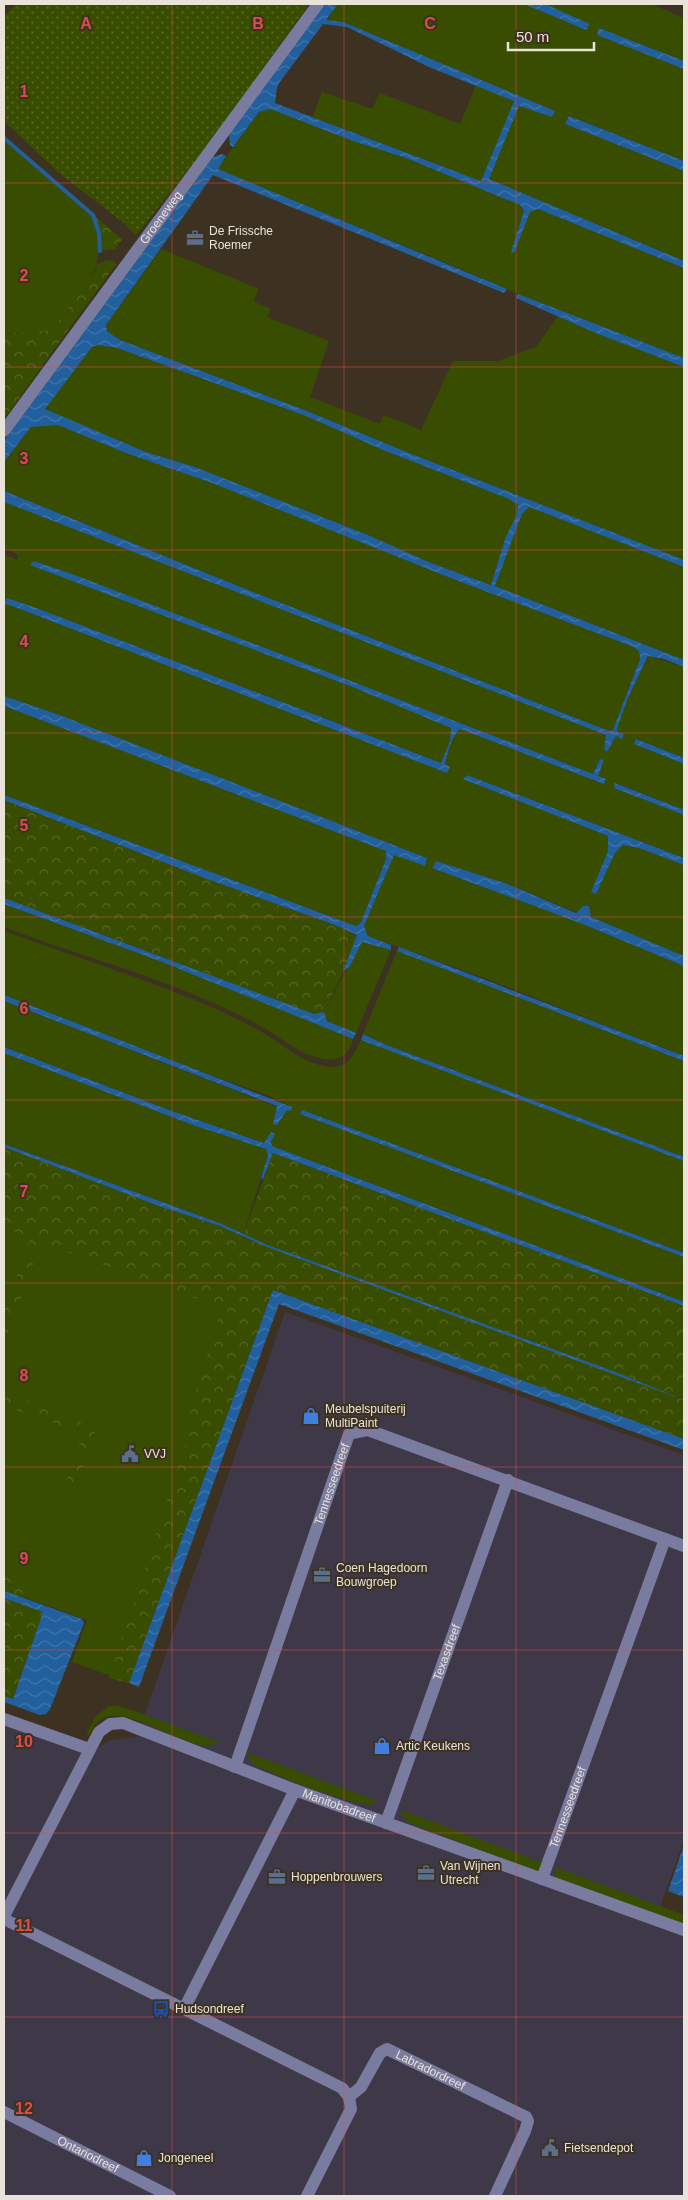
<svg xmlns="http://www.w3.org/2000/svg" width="688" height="2200" viewBox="0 0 688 2200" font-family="Helvetica,sans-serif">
<defs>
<pattern id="forest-crowns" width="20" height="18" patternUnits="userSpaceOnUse" patternTransform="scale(1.25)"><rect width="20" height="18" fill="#394d01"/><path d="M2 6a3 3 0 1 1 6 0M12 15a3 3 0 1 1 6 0" fill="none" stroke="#566625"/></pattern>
<pattern id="garden-dots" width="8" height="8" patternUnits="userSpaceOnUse" patternTransform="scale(1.25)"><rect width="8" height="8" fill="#394d01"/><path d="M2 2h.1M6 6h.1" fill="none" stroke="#566625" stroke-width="1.8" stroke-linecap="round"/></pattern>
<pattern id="water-waves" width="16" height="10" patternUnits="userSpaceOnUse" patternTransform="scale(1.25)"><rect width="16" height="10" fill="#215f9d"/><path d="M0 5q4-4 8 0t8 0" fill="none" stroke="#4176aa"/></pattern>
</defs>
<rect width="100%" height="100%" fill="#3d3221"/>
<path fill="#3e3849" d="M285 1312 684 1455V1840L655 1921 684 1932V2196H4V1721L92 1752 110 1740 137 1737Z"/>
<g fill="#394d01" fill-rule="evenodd">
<path d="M338 4H524L586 30 589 24 545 4H651L684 18V61L599 28 597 34 684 69V161L570 116 565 124 684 171V261L488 179 519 105 552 116 554 111 343 22 326 20Z"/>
<path d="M476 85 514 101 481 181 313 117 322 92 372 109 380 93 460 124Z"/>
<path d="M270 109 353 141 406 158 520 205 524 211 512 251 514 253 530 211 538 209 684 268V358L518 294 461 269 217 169 259 112Z"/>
<path d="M4 138 93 215C111 268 84 287 54 327L49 330 4 334Z"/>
<path d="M161 249 259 289 253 301 271 309 267 317 329 341 310 397 380 424 384 415 421 430 453 361H498L536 347 558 316 598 334 684 367V560L409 453 307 411 120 340 107 331 106 325Z"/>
<path d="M98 345 117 348 306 416 383 450 509 499 518 505 516 517 506 536 491 585 431 563 368 535 195 467 146 452 44 409 92 347Z"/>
<path d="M58 425 123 452 212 483 453 579 634 647 639 651 640 659 613 730 609 731 248 590 4 491V463L31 427Z"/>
<path d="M4 502 607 735 604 749 607 752 616 736 624 734 617 732V729L627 700 649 656 684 667V758L637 739 634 744 684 764V810L616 783 614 788 684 815V858L467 775 464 779 608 836V851L591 892 596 894 615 853 623 845 639 848 684 865V956L505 883 436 861 432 868 580 923 684 966V1056L484 978 368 936 364 926 394 854 425 866 427 858 57 714 4 696V554L17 560 18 555 4 548ZM34 561 593 774 600 759 604 761 598 776 606 780 604 784 460 729C449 739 444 759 447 773L4 603 39 609 441 763 450 741 452 728 355 688 31 565Z"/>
<path d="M529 507 684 567V660L495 586 522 514Z"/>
<path d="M4 706 386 851V859L361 922 356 926 4 795Z"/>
<path d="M4 904 157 960 353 1039C349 1055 340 1062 323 1059 302 1055 284 1040 266 1029 246 1018 225 1008 204 999 139 970 70 953 4 927Z"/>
<path d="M4 931C49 947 95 963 140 979 183 995 226 1011 265 1034 285 1046 308 1067 333 1067 350 1066 354 1053 361 1040L370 1042 684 1161V1253L302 1111 300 1114 684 1257V1302L272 1146V1132L265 1143 169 1110 4 1047V1001L277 1107 274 1124 277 1125 287 1109 291 1111 292 1107 265 1094 193 1069 4 995Z"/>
<path d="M362 941 391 950 356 1033 327 1021 324 1012Z"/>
<path d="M397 951 684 1061V1157L384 1044 363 1034Z"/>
<path d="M4 1053 190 1124 266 1149 268 1154 243 1236 222 1224 4 1144Z"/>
<path d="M4 1204 246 1295 111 1676 72 1662 87 1620 4 1590Z"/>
<path d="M109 1706H117L132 1710 221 1743C214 1744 208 1746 202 1745 176 1743 130 1707 103 1718 96 1721 92 1730 88 1736L87 1733 95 1717Z"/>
<path d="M245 1752 377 1801 369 1805 356 1803 308 1788 254 1765Z"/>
<path d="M401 1810 543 1863 540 1873 410 1823 403 1816Z"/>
<path d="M557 1868 684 1915V1925L554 1878Z"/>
</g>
<g fill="url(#forest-crowns)">
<path d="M93 215 122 239 115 249 100 251 99 233Z"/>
<path d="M107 260 114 261 116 264 4 419V334L49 330 54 327 94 273 98 264Z"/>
<path d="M4 800 207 879 335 925 357 936 343 972 324 1012 314 1014 4 898Z"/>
<path d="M4 1147 156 1205 220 1226 242 1236 241 1239 242 1237 684 1400V1439L273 1290 129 1683 109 1678 187 1440 182 1438 220 1312 217 1306 51 1246H40L4 1343V1312L29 1241 26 1236 4 1228Z"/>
<path d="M273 1153 684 1306V1399L243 1236Z"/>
<path d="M4 1392 82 1422C80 1428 77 1430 70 1429L4 1406Z"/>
<path d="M87 1423 97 1426 74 1492 69 1495 65 1492 64 1487Z"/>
<path d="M4 1574 30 1584 24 1599 4 1591Z"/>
<path d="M4 1598 43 1612 13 1699 4 1696Z"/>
</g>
<path fill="url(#garden-dots)" d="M16 4H309L210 143 136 235 125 224 59 173 4 121V16Z"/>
<g fill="url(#water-waves)" fill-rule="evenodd">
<path d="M325 4H338L326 20 343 22 555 111 552 117 519 106 489 179 684 261V268L538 209 530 212 514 253 511 252 524 211 520 205 406 158 353 141 270 109 259 112 233 147 230 145 229 135ZM323 24 347 27 429 67 514 101 481 181 275 103 277 88 279 83Z"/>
<path d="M524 4H545L590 24 586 30Z"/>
<path d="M599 28 684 61V69L597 35Z"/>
<path d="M569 116 684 161V171L565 124Z"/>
<path d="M222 154 226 156 218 169 507 289 504 293 213 175 106 325 107 331 120 340 307 411 409 453 684 560V567L529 507 522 514 495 586 684 660V667L664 659 648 656 627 700 617 729V732L624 734 622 739 616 736 607 752 604 749 606 735 4 502V491L248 590 609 731 613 730 640 659 639 651 634 647 453 579 212 483 123 452 58 425 31 427 4 462V441L213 157ZM98 345 117 348 306 416 383 450 509 499 518 505 516 517 506 536 491 585 431 563 368 535 195 467 146 452 45 409 92 347Z"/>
<path d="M518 294 684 358V367L598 334 516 298Z"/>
<path d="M34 561 72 574 593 774 600 759 604 760 598 776 606 779 604 784 460 729C451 737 448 752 445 764L450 767 447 773 4 603 7 598 39 609 441 763 450 741 451 728 355 688 30 565Z"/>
<path d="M4 696 57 714 427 858 425 866 394 855 364 926 368 936 391 945V950L362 942 350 966 343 972 357 935 335 925 207 879 4 800V795L356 926 361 922 386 859V851L4 706Z"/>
<path d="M636 739 684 758V764L634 744Z"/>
<path d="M467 775 684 858V865L639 848 623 845 615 853 596 894 591 892 608 851V836L463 779Z"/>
<path d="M615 783 684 810V815L614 788Z"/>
<path d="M436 861 505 883 576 913 583 906H589L591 917 684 956V966L580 923 432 868Z"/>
<path d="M4 898 314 1014 324 1012 327 1021 356 1033 353 1039 157 960 4 904Z"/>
<path d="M399 947 684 1056V1061L397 951Z"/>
<path d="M4 995 292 1107 291 1111 287 1110 277 1125 273 1124 277 1106 4 1001Z"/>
<path d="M363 1034 384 1044 684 1157V1161L361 1040Z"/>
<path d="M4 1047 169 1110 264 1143 271 1132 275 1134 271 1142 272 1146 684 1302V1306L273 1153 263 1179 261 1178 268 1155 266 1149 190 1124 4 1053Z"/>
<path d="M302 1110 684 1253V1257L300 1114Z"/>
<path d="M4 1144 222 1224 265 1244 618 1373 684 1400 267 1247 220 1226 156 1205 4 1147Z"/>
<path d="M273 1290 684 1439V1450L279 1304 139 1687 129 1683Z"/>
<path d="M4 1591 82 1619 84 1623 50 1709 46 1714 40 1715 4 1702V1696L13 1699 43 1612 4 1598Z"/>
<path d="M684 1845V1897L668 1891Z"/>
</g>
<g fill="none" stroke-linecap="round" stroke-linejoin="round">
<path stroke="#215f9d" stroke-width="4" d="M4 138 93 215 99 233 100 251"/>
<g stroke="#7a7c9f" stroke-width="12">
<path id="s1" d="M4 431 318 4"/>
<path d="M4 1719 89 1749"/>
<path id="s2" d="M235 1767 349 1434 368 1430 684 1546"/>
<path id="s3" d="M386 1823 508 1480"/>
<path id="s4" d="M542 1879 665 1539"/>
<path id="s5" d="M4 1916 99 1732 110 1724 123 1723 295 1790 684 1930"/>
<path d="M4 1919 342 2088 349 2097"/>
<path d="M184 2009 295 1790"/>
<path id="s6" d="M349 2097 361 2087 380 2053 387 2049 526 2117 528 2121 525 2131 495 2196"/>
<path id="s7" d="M4 2112 170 2196"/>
<path d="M307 2196 351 2109 349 2097"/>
</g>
</g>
<path fill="none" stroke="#da4d4b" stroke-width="1" stroke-opacity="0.55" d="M172 4V2196M344 4V2196M516 4V2196M4 183H684M4 367H684M4 550H684M4 733H684M4 917H684M4 1100H684M4 1283H684M4 1467H684M4 1650H684M4 1833H684M4 2017H684"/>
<defs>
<g id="office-bare" transform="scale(1.35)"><path d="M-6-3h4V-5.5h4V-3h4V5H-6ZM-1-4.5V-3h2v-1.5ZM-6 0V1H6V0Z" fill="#5c6f8a" stroke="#3d3221" stroke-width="2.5" paint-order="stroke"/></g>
<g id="shop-bare" transform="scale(1.35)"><path d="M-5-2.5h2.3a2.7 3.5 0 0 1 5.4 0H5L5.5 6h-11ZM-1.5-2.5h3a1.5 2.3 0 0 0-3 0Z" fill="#3f7fe0" stroke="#3d3221" stroke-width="2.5" paint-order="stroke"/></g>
<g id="civic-bare" transform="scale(1.35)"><path d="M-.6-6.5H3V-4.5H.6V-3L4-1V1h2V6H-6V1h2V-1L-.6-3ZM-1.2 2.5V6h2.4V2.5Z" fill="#5c6f8a" stroke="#3d3221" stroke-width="2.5" paint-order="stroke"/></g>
<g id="bus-bare" transform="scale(1.35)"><path d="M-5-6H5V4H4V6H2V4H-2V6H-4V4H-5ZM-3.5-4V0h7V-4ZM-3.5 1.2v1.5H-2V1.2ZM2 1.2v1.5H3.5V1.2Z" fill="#1a4fb4" stroke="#3d3221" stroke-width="2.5" paint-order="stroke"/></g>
</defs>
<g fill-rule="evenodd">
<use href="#office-bare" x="195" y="238"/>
<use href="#shop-bare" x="311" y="1416"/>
<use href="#civic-bare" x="130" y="1454"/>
<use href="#office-bare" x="322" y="1575"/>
<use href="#shop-bare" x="382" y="1746"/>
<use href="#office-bare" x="426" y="1873"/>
<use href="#office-bare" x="277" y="1877"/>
<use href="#bus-bare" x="161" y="2009"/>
<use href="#civic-bare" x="550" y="2148"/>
<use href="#shop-bare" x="144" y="2158"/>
</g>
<g text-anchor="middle" stroke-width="4" stroke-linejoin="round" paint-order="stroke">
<g font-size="12" fill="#eae3d9" stroke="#3d3221">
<text dy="4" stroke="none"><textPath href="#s1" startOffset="265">Groeneweg</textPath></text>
<text dy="4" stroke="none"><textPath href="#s2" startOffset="299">Tennesseedreef</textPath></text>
<text dy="4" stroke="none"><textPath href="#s3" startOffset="181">Texasdreef</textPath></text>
<text dy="4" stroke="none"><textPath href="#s5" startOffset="465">Manitobadreef</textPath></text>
<text dy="4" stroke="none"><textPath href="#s4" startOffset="76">Tennesseedreef</textPath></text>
<text dy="4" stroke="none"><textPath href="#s6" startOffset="111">Labradordreef</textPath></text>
<text dy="4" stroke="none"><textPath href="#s7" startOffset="94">Ontariodreef</textPath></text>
</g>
<g font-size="12" fill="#eae3d9" stroke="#3d3221" text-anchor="start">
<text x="209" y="235">De Frissche<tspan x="209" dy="14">Roemer</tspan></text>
<text x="325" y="1413">Meubelspuiterij<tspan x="325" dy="14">MultiPaint</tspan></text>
<text x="144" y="1458">VVJ</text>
<text x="336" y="1572">Coen Hagedoorn<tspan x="336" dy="14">Bouwgroep</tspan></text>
<text x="396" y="1750">Artic Keukens</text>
<text x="440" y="1870">Van Wijnen<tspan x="440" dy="14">Utrecht</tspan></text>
<text x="291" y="1881">Hoppenbrouwers</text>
<text x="175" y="2013">Hudsondreef</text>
<text x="564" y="2152">Fietsendepot</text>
<text x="158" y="2162">Jongeneel</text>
</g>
</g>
<g font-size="16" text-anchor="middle" font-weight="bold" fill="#da4d4b" stroke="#3d3221" stroke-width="4" stroke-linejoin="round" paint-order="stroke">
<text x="86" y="29">A</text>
<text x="258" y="29">B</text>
<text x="430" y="29">C</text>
<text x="24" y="97">1</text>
<text x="24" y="281">2</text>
<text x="24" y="464">3</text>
<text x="24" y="647">4</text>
<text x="24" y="831">5</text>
<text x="24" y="1014">6</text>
<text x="24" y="1197">7</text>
<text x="24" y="1381">8</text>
<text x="24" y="1564">9</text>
<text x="24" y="1747">10</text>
<text x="24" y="1931">11</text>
<text x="24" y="2114">12</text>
</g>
<rect width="688" height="2200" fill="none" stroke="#eae3d9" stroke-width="10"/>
<path d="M508 42v8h86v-8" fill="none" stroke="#eae3d9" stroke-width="2.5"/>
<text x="516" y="42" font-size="15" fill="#eae3d9" stroke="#3d3221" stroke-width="4" paint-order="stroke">50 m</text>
</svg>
